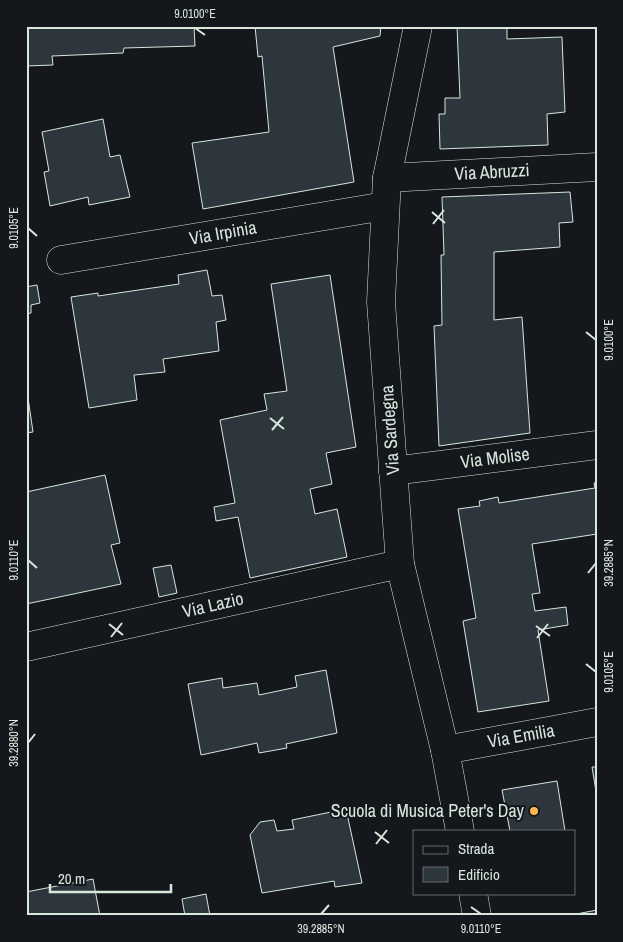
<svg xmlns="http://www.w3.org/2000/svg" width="623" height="942" viewBox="0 0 623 942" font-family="'Archivo Narrow',sans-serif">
<rect width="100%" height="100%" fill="#14181c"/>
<g fill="#2c363c" stroke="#d8e6dc">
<path d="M26 26H194L195 46 124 48 123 53 52 56 53 65 26 66Z"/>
<path d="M255 26H381L380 36 333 47 354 182 203 209 192 143 269 132 262 56 258 57Z"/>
<path d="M457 26H507V39L562 37 565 112 547 114 548 145 440 149 439 114H445V98H460Z"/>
<path d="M103 119 110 157 120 155 130 197 89 205 88 197 50 206 44 172 49 171 42 132Z"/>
<path d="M570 192 573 222 559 223 560 247 494 252V320L522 317 530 433 439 446 434 326 442 325 441 255H444L442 197Z"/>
<path d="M207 270 212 296 222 295 226 320 216 322 219 351 163 359 165 372 134 375 137 400 89 408 71 297 98 293V296L179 284 178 275Z"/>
<path d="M330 275 356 447 326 453 332 484 310 489 315 514 337 509 347 557 250 578 238 517 216 521 214 507 235 503 220 420 267 410 264 394 287 391 271 284Z"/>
<path d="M37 285 40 303 31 305V313L26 314V287Z"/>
<path d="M26 384 33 432 26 433Z"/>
<path d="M105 475 120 543 111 545 121 584 26 604V492Z"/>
<path d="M597 482V534L532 544 540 593 532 594 535 611 566 607 568 625 538 630 549 701 478 712 463 621 476 618 458 509 480 506 479 501 498 497 499 503 595 488 594 483Z"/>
<path d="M171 565 177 593 159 597 153 568Z"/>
<path d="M326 670 337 733 286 744 287 748 259 753 257 743 201 755 188 684 222 678 223 688 257 683 259 695 297 687 295 676Z"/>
<path d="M592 767H597V797Z"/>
<path d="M557 781 565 831H510L502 790Z"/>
<path d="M346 809 362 883 335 887 334 881 262 893 250 835 260 822 274 820 277 831 294 829 292 820Z"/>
<path d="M93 879 100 916H26V892Z"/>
<path d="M206 894 210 916H185L182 899Z"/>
<path d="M597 910V916H566Z"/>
</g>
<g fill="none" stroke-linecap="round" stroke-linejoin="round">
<g stroke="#d8e6dc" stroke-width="29">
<g id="street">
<path d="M387 178 597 167"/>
<path d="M61 260 385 206"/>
<path d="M393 471 597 445"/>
<path d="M26 647 400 564"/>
<path d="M445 750 597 722"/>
</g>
</g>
<g stroke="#d8e6dc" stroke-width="29">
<g id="secondary">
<path d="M418 26 387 178 381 302 400 564 445 750 460 831"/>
<path d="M473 893 477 916"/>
</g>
</g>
<use href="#street" stroke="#14181c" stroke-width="28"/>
<use href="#secondary" stroke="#14181c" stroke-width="28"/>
</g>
<path fill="none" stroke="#d8e6dc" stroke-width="2" d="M195 28 205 35M432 212 445 223M433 224 444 210M28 228 37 236M586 332 596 340M270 418 284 429M272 430 283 417M28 560 37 568M588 573 596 563M109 624 123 635M536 626 550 636M111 637 122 623M537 638 548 624M586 664 596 672M28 743 35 734M375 832 389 843M376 844 387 830M471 907 481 914M321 914 329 905"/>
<circle fill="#ffb74d" stroke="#14181c" stroke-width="2" cx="534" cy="811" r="5"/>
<g text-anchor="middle" stroke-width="4" stroke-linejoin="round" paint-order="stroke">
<g font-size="18" fill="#d8e6dc" stroke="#14181c">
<text transform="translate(492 172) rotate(-3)" y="6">Via Abruzzi</text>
<text transform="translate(223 233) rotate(-10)" y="6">Via Irpinia</text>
<text transform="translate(390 430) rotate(-94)" y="6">Via Sardegna</text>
<text transform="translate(495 458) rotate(-7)" y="6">Via Molise</text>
<text transform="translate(213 605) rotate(-13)" y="6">Via Lazio</text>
<text transform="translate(521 736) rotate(-10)" y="6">Via Emilia</text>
</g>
<g font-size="18" fill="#d8e6dc" stroke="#14181c" text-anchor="end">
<text x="524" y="817">Scuola di Musica Peter's Day</text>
</g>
</g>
<rect width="623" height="942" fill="none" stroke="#14181c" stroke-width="55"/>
<rect x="413" y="830" width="162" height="65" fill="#14181c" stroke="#626a69"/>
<rect x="423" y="846" width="25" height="8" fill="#14181c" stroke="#626a69"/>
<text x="458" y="854" font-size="15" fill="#d8e6dc">Strada</text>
<rect x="423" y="867" width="25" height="15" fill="#2c363c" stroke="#626a69"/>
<text x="458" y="880" font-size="15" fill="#d8e6dc">Edificio</text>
<path d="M50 884v8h121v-8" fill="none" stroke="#d8e6dc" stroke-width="2.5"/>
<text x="58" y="884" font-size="15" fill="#d8e6dc" stroke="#14181c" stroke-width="4" paint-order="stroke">20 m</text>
<rect x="28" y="28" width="568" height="886" fill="none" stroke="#d8e6dc" stroke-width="2"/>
<g font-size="12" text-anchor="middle" fill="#d8e6dc">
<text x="195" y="18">9.0100°E</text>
<text transform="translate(14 228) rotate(-90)" y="4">9.0105°E</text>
<text transform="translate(609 340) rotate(-90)" y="4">9.0100°E</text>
<text transform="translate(14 560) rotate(-90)" y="4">9.0110°E</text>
<text transform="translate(609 563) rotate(-90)" y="4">39.2885°N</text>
<text transform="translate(609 672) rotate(-90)" y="4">9.0105°E</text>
<text transform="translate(14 743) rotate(-90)" y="4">39.2880°N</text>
<text x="321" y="933">39.2885°N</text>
<text x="481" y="933">9.0110°E</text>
</g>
</svg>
